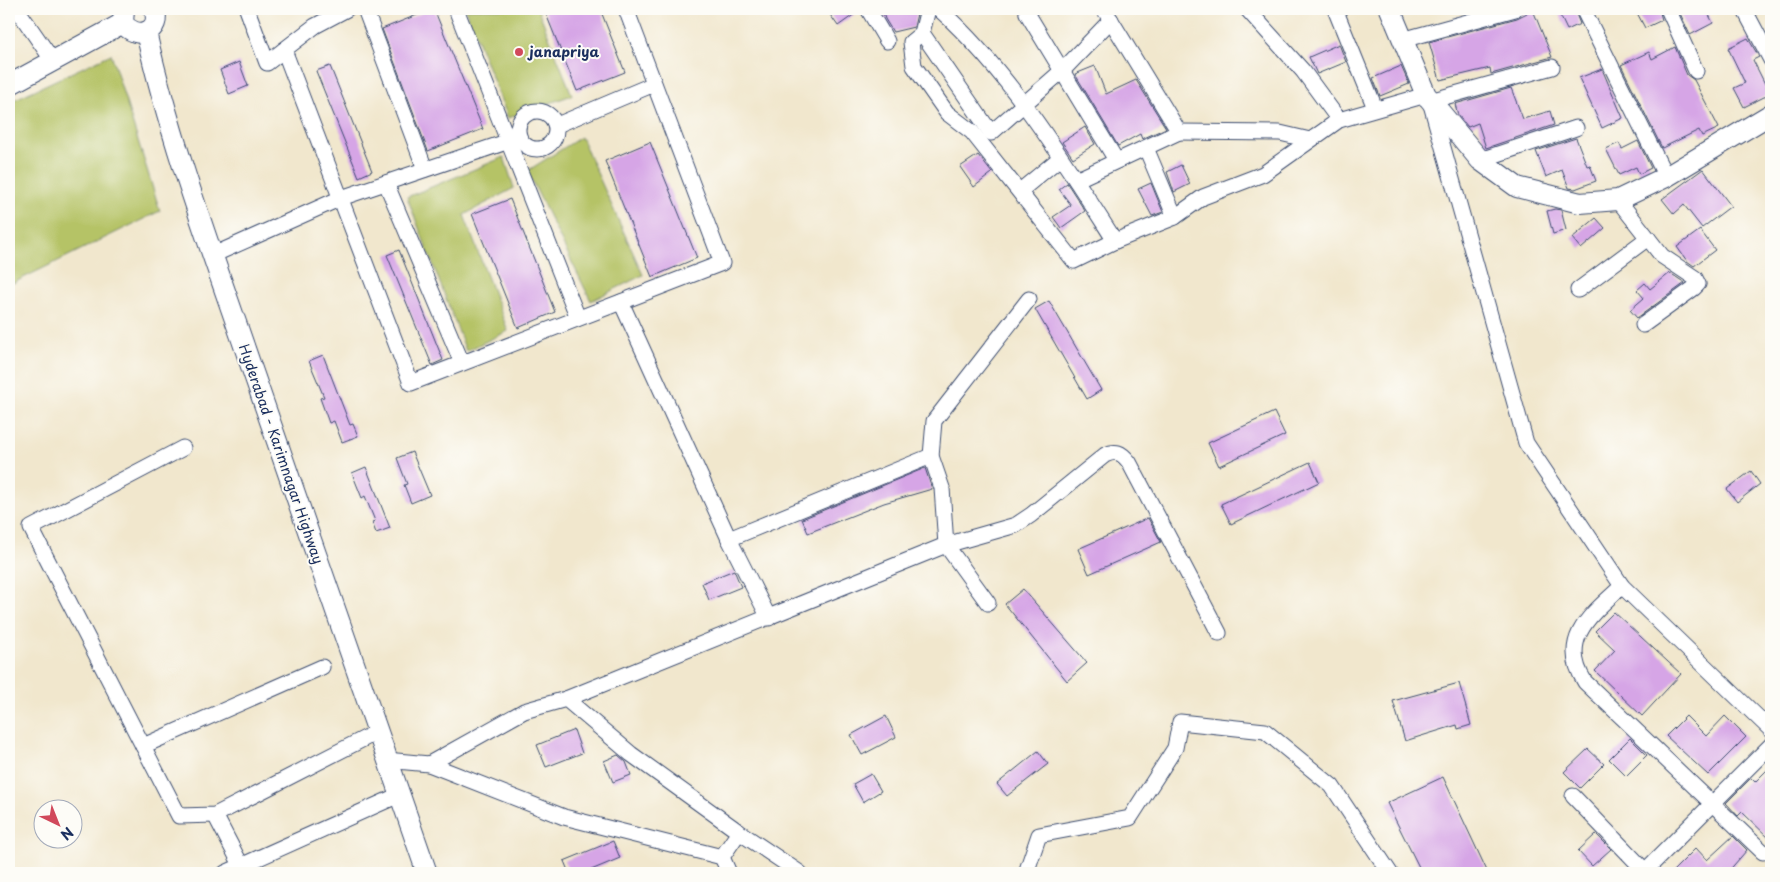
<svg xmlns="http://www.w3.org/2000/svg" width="1780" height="882" viewBox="0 0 1780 882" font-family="'Playpen Sans',sans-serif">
<rect width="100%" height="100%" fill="#fdfcf7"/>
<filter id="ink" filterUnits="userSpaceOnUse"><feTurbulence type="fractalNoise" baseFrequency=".02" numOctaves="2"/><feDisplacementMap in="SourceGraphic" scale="10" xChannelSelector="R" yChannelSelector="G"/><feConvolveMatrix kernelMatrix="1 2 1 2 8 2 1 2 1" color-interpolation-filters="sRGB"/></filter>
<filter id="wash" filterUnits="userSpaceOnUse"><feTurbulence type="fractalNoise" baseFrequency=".0096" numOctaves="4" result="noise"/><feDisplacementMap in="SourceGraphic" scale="20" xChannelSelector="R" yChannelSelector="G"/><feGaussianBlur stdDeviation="1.12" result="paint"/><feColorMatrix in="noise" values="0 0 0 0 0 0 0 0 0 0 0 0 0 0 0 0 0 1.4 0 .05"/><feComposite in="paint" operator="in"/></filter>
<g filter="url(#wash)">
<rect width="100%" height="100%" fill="#f1e7cd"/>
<g fill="#b5c366" stroke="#687962">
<path d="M465 9H538L572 95 508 118Z"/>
<path d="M111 54 160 211 9 285V102Z"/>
<path d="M581 137 643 275 591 301 527 171Z"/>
<path d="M504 157 514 188 464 215 508 331 466 351 407 197Z"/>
</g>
<g id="blocks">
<g fill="#d6a5e6">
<path d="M432 9H434L483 129 428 151 382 29Z"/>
<path d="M544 9H600L625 72 577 91Z"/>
<path d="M826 9H859V11L838 26Z"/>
<path d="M882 9H918L914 27 893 32 885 19Z"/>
<path d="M1557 9H1574L1580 24 1567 30Z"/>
<path d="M1635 9H1659L1662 20 1645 28Z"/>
<path d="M1678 9H1706L1713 23 1690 35Z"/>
<path d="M1533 10 1552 57 1491 74 1490 68 1440 80 1429 42 1517 18Z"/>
<path d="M1748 38 1759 57 1753 60 1770 94 1744 107 1734 88 1745 83 1728 48Z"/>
<path d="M1339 44 1346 62 1317 74 1309 57Z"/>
<path d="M1675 47 1687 75 1694 80 1719 128 1702 136 1699 130 1662 148 1621 65 1649 52 1652 59Z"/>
<path d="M239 62 248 86 229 94 220 70Z"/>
<path d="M330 66 372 171 359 177 316 71Z"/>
<path d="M1095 66 1106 94 1136 80 1166 128 1142 139 1140 134 1118 146 1075 74Z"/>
<path d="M1401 66 1409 84 1380 96 1373 78Z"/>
<path d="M1602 69 1623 118 1602 128 1579 78Z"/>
<path d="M1511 88 1523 119 1550 111 1554 125 1486 148 1478 123 1468 127 1458 115 1455 104Z"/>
<path d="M1085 127 1095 144 1073 158 1062 142Z"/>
<path d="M1576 138 1587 166 1590 165 1596 181 1575 189 1569 188 1562 170 1546 177 1536 151Z"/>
<path d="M1638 141 1651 168 1639 174 1636 167 1619 175 1606 149 1619 143 1622 149Z"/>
<path d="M650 142 697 258 652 277 605 161Z"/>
<path d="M978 155 992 173 974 187 960 167Z"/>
<path d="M1181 165 1190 184 1174 192 1167 172Z"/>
<path d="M1703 169 1731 206 1702 228 1684 205 1674 214 1662 199Z"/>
<path d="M1067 183 1085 211 1061 228 1053 217 1071 205 1059 189Z"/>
<path d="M1151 183 1163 212 1152 216 1138 189Z"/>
<path d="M510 199 555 312 518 328 472 214Z"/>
<path d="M1555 209 1561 210 1566 230 1553 234 1547 211Z"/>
<path d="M1596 218 1605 228 1581 249 1572 238Z"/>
<path d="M1700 230 1715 250 1694 266 1687 261 1677 247Z"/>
<path d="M399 250 443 360 432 365 387 255Z"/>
<path d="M1670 273 1685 283 1637 318 1630 310 1644 298 1637 290 1645 283 1650 289Z"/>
<path d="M1049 301 1101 390 1087 399 1035 309Z"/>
<path d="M323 355 350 425 353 424 358 436 342 442 334 421 329 423 320 398 324 397 309 361Z"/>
<path d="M1274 412 1285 435 1219 466 1208 443Z"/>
<path d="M412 452 430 495 411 503 404 485 407 484 397 458Z"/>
<path d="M1310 462 1319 482 1231 524 1221 504Z"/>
<path d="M366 467 390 528 376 533 372 522 375 521 365 496 362 498 352 473Z"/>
<path d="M925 468 932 489 884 503 808 533 802 519Z"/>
<path d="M1751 471 1760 484 1737 502 1727 489Z"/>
<path d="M1148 518 1161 542 1089 574 1078 549Z"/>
<path d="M734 570 741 587 709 600 702 583Z"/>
<path d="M1023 589 1087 663 1067 681 1005 604Z"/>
<path d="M1614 612 1681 674 1642 716 1595 671 1615 650 1595 631Z"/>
<path d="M1459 683 1471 725 1458 729 1457 725 1405 741 1393 701Z"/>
<path d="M886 716 896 737 862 755 851 735Z"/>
<path d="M1686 716 1706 736 1725 716 1746 737 1708 775 1666 736Z"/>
<path d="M574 730 582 753 546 767 537 745Z"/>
<path d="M1630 738 1647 755 1626 776 1609 759Z"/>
<path d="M1588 749 1604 764 1580 788 1564 772Z"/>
<path d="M1038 751 1048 764 1007 796 997 784Z"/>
<path d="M618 755 626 762 631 775 613 782 604 761Z"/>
<path d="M1771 766V840L1742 812 1738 816 1726 803 1751 778 1755 782Z"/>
<path d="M871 774 881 791 863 802 853 784Z"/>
<path d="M1443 777 1488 873H1422L1387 803Z"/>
<path d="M1596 834 1611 849 1592 866 1578 851Z"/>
<path d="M1733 836 1747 850 1727 873H1671L1696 848 1707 860Z"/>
<path d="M613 841 620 858 584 873H569L564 861Z"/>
</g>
</g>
</g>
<g filter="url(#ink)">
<use href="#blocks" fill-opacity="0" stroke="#3b4b6f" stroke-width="1"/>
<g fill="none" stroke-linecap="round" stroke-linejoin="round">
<g stroke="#3b4b6f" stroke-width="17">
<g id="minor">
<path d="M17 9 53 61"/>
<path d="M247 9 267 63 315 26 347 9"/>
<path d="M365 9 425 169"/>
<path d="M456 9 578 318"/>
<path d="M868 9 887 41"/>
<path d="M928 9 922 33 911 42 914 66 947 113 972 132 1074 261 1115 241 1175 217 1203 197 1263 174 1339 120 1426 95"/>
<path d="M939 9C1010 73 1064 161 1115 241"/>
<path d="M1031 9 1027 13 1116 160"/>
<path d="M1247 9 1303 71 1339 120"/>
<path d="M1335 9 1375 108"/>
<path d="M1583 9 1666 177"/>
<path d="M1668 9 1696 71"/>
<path d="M1744 9 1771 60"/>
<path d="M922 33 991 133 1063 70 1111 20"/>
<path d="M1402 40 1515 9"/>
<path d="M284 50 411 383 722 263 626 9"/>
<path d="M1552 67 1430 101 1526 443 1622 586 1771 730"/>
<circle cx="537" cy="130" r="19"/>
<path d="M557 125 654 84"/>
<path d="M1179 132 1280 133 1310 140"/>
<path d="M1146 148 1175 217"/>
<path d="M1480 160 1576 128"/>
<path d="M1076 180 1179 132 1104 9"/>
<path d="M386 183 462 363"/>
<path d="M1020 191 1060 158"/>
<path d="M1618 200 1662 256 1695 278 1698 284 1694 288 1643 325"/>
<path d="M213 255 341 198 518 138"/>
<path d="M1578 290 1648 238"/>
<path d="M621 302 729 539 769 618"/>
<path d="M183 448 31 528 179 816 215 815 377 732"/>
<path d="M931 456 934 421 1029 299"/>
<path d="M729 539 931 456 942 488 946 545 1016 525 1031 515 1105 455C1116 450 1121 452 1129 462L1219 633"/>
<path d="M1622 586C1593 613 1557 639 1585 682L1763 852"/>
<path d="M566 699 946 545 988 603"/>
<path d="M143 746 322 667"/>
<path d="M386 760 429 764 524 711 566 699 631 754 739 832 800 873"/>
<path d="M429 764 564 817 722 857"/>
<path d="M1573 796 1647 873"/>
<path d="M215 815 241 865"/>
<path d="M1645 871 1771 745"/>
<path d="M225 873 399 795"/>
<path d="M729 873 722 857 739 832"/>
<path d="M1026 873 1039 835 1130 818 1175 748 1180 722 1265 731 1332 786 1390 873"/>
</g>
</g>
<g stroke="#3b4b6f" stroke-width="22">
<g id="major">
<path d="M124 9 123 23C137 42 163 31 154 9"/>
<path d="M1390 9 1426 95 1480 160 1517 187 1580 203 1618 200 1666 177 1771 114"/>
<path d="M146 32C172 148 215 260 253 372 311 539 368 706 427 873"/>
<path d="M9 85 123 23"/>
</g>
</g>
<use href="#minor" stroke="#fff" stroke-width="15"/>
<use href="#major" stroke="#fff" stroke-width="20"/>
</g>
</g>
<circle fill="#d1495b" stroke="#fdfcf7" stroke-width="2" cx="519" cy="52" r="5"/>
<g text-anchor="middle" stroke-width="4" stroke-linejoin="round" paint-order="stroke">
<g font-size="14" font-weight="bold" fill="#1b2f5e" stroke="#fdfcf7" text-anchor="start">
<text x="529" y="57">janapriya</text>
</g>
<g font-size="14" fill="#1b2f5e" stroke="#fdfcf7">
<text transform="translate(281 454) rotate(71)" y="5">Hyderabad - Karimnagar Highway</text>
</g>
</g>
<rect width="1780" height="882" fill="none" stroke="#fdfcf7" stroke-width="30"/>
<g transform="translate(58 824) rotate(137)"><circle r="24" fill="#fdfcf7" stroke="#a3aaba"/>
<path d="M0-4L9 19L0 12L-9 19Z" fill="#d1495b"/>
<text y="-8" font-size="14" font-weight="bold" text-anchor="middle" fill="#1b2f5e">N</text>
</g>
</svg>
